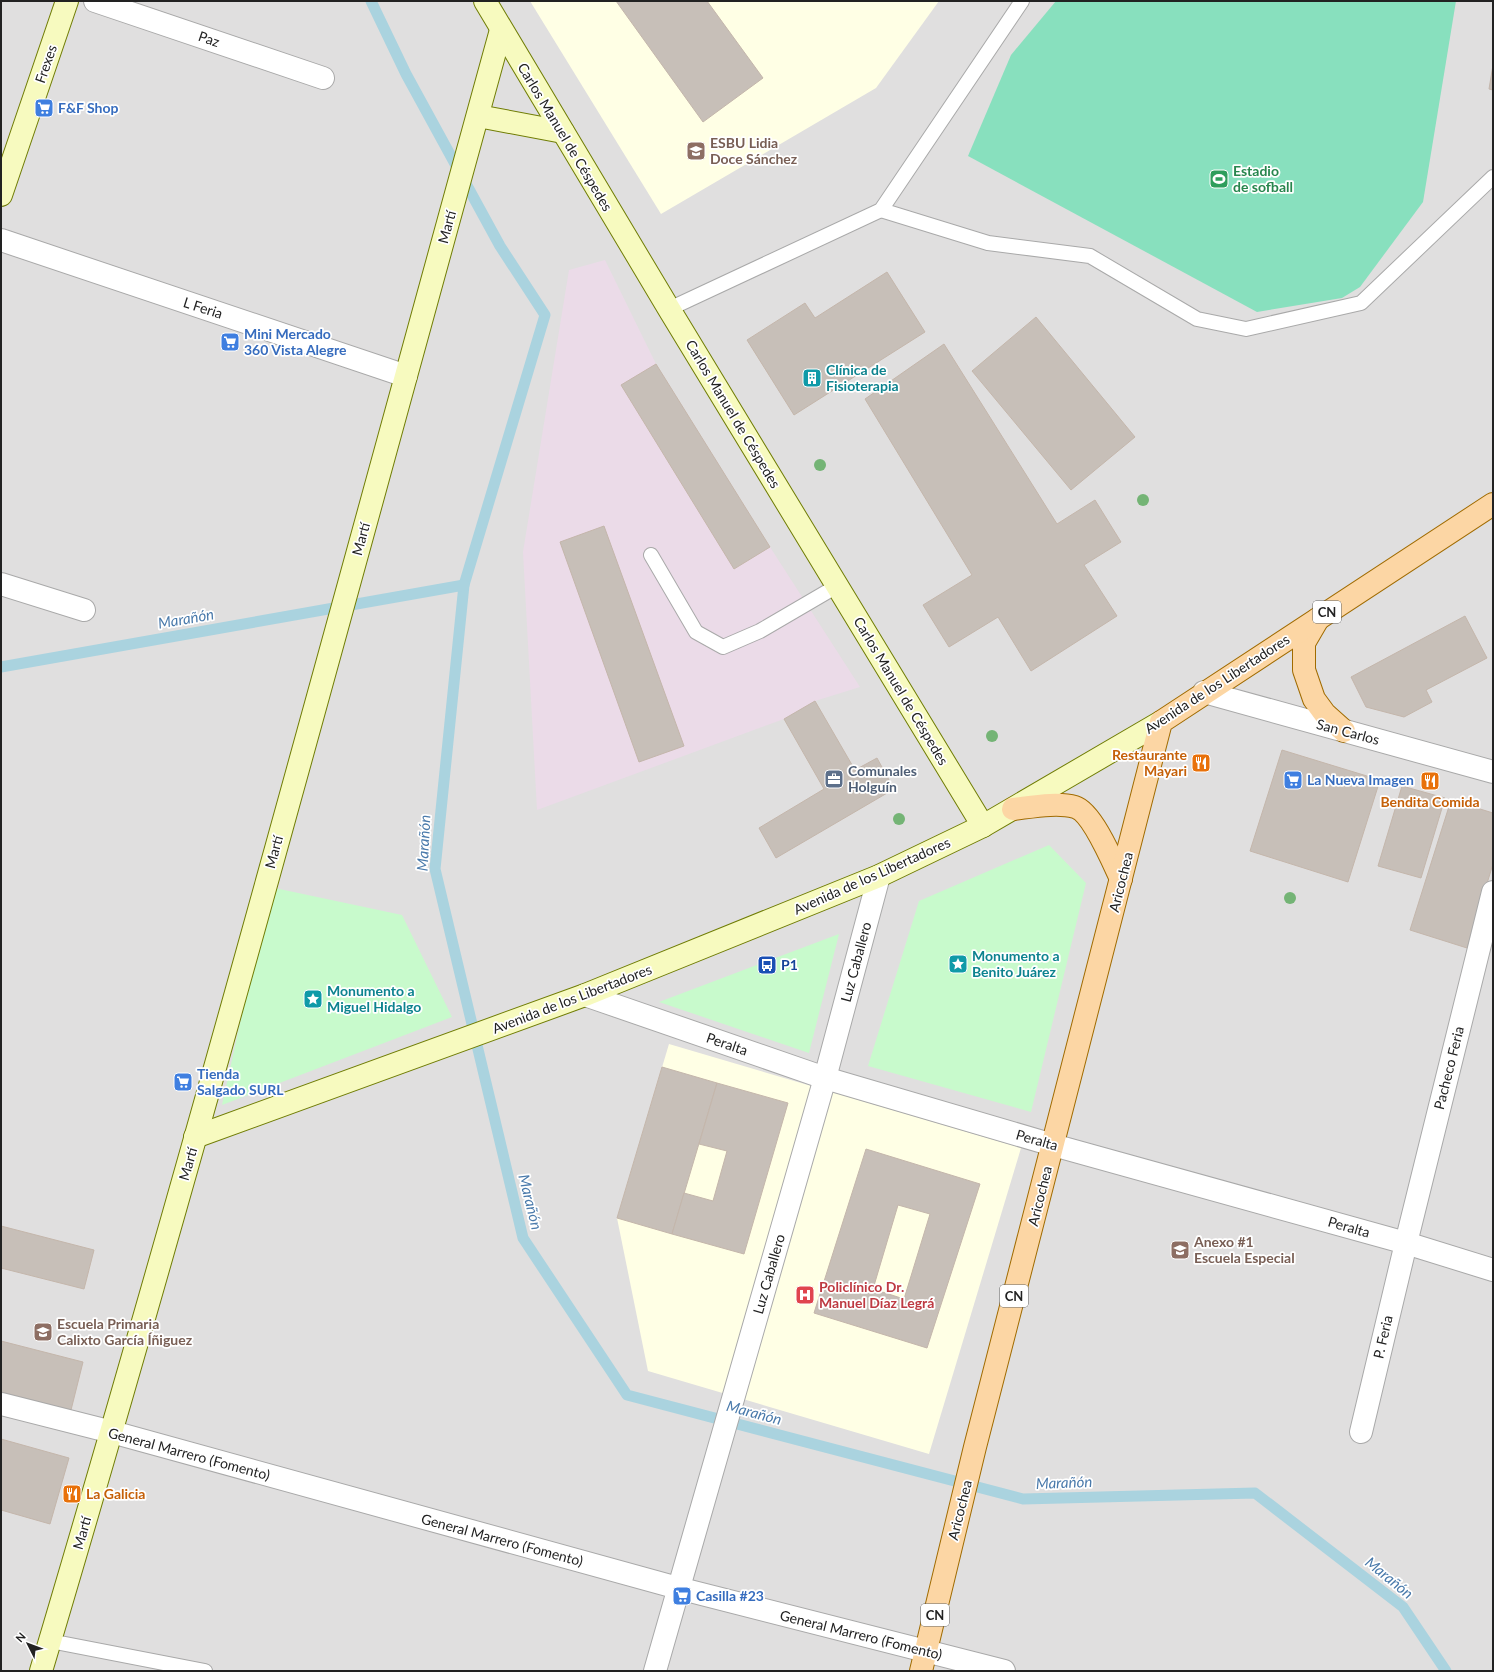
<svg xmlns="http://www.w3.org/2000/svg" width="1494" height="1672" viewBox="0 0 1494 1672" font-family="Lato,sans-serif">
<rect width="100%" height="100%" fill="#f2efe9"/>
<rect fill="#e0dfdf" x="1" y="1" width="1492" height="1670"/>
<path fill="#ebdbe8" d="M605 260 656 364 770 547 860 687 815 701 784 719 537 810 523 552 569 270Z"/>
<g fill="#ffffe5">
<path d="M530 1H939L876 88 661 214Z"/>
<path d="M669 1044 1021 1148 929 1454 648 1371 617 1218Z"/>
</g>
<g fill="#c8facc">
<path d="M1049 845 1086 883 1031 1112 868 1066 919 901Z"/>
<path d="M270 887 402 915 452 1017 222 1105Z"/>
<path d="M839 934 809 1053 659 1002Z"/>
</g>
<path fill="#88e0be" d="M1056 1H1456L1423 202 1360 287 1342 298 1257 312 968 156 1011 55Z"/>
<g fill="none" stroke-linecap="round" stroke-linejoin="round">
<g stroke="#aad3df" stroke-width="11">
<path d="M371 1 406 74 500 246 545 315 464 585 435 869 523 1238 627 1395 1023 1499 1255 1493 1403 1607 1446 1671"/>
<path d="M1 667 464 585"/>
</g>
</g>
<g fill="#c7bfb8" stroke="#c4b6ab" fill-rule="evenodd">
<path d="M616 1H707L763 78 703 122Z"/>
<path d="M1493 65V90L1489 89Z"/>
<path d="M887 272 925 332 794 415 747 340 805 303 815 318Z"/>
<path d="M1036 317 1135 437 1071 490 972 371Z"/>
<path d="M944 344 1057 524 1095 500 1121 542 1084 565 1117 616 1031 671 998 617 949 647 923 605 972 575 865 399Z"/>
<path d="M656 364 770 547 734 569 621 385Z"/>
<path d="M604 526 684 746 639 762 560 542Z"/>
<path d="M1465 616 1487 658 1426 690 1432 702 1404 717 1366 707 1351 677Z"/>
<path d="M815 701 855 770 877 758 894 789 776 858 759 828 824 789 784 719Z"/>
<path d="M1282 750 1380 780 1348 882 1250 851Z"/>
<path d="M1402 786 1445 798 1421 878 1378 866Z"/>
<path d="M1451 800 1493 813V864L1467 948 1410 930Z"/>
<path d="M662 1067 717 1083 672 1234 617 1218Z"/>
<path d="M717 1083 788 1103 744 1254 672 1234 684 1193 713 1201 727 1151 699 1144Z"/>
<path d="M866 1149 980 1184 927 1348 814 1313ZM898 1205 930 1214 904 1299 873 1289Z"/>
<path d="M1 1226 94 1250 84 1289 1 1268Z"/>
<path d="M1 1341 83 1362 71 1410 1 1392Z"/>
<path d="M1 1439 69 1458 50 1524 1 1510Z"/>
</g>
<g fill="none" stroke-linecap="round" stroke-linejoin="round">
<g stroke="#a9a9a9" stroke-width="16">
<g id="service">
<path d="M881 210 988 243 1090 256 1197 319 1246 329 1361 303 1493 177"/>
<path d="M669 309 881 210 1022 1"/>
<path d="M651 555 696 632 723 647 760 631 837 586"/>
<path d="M50 1641 205 1671"/>
</g>
</g>
<g stroke="#a9a9a9" stroke-width="24">
<g id="minor">
<path d="M95 1 323 78"/>
<path d="M1 240 406 376"/>
<path d="M1 584 84 610"/>
<path d="M1204 692 1493 772"/>
<path d="M585 995 825 1078 1053 1145"/>
<path d="M1361 1432 1406 1243 1493 892"/>
<path d="M655 1671 825 1078 879 876"/>
</g>
</g>
<g stroke="#a9a9a9" stroke-width="24">
<g id="tertiary">
<path d="M1053 1145 1406 1243 1493 1270"/>
<path d="M1 1404 112 1432 678 1588 1004 1671"/>
</g>
</g>
<g stroke="#707d05" stroke-width="24">
<g id="secondary">
<path d="M485 1 669 309 983 826"/>
<path d="M478 116 563 132"/>
<path d="M1 195 67 1"/>
<path d="M195 1137 585 995 879 876 983 826 1161 722"/>
<path d="M41 1671C203 1127 350 578 501 30"/>
</g>
</g>
<g stroke="#a06b00" stroke-width="24">
<g id="primary">
<path d="M1318 619 1304 643V670L1314 699 1325 714 1344 731"/>
<path d="M1013 809C1031 807 1057 802 1075 807 1092 812 1113 862 1121 879"/>
<path d="M921 1671 975 1447 1161 722 1493 504"/>
</g>
</g>
<use href="#service" stroke="#fff" stroke-width="14"/>
<use href="#minor" stroke="#fff" stroke-width="22"/>
<use href="#tertiary" stroke="#fff" stroke-width="22"/>
<use href="#secondary" stroke="#f7fabf" stroke-width="22"/>
<use href="#primary" stroke="#fcd6a4" stroke-width="22"/>
</g>
<g fill="#74b475">
<circle cx="820" cy="465" r="6"/>
<circle cx="1143" cy="500" r="6"/>
<circle cx="992" cy="736" r="6"/>
<circle cx="899" cy="819" r="6"/>
<circle cx="1290" cy="898" r="6"/>
</g>
<defs>
<g id="supermarket-square" transform="scale(1)"><rect x="-9" y="-9" width="18" height="18" rx="4" fill="#3f7fe0" stroke="#fff"/><path d="M-6-5.5h2.5l.6 2H6L4.5 2H-2.5L-4.4-4H-6ZM-1.5 3.2a1.3 1.3 0 1 0 .1 0ZM3 3.2a1.3 1.3 0 1 0 .1 0Z" fill="#fff"/></g>
<g id="school-square" transform="scale(1)"><rect x="-9" y="-9" width="18" height="18" rx="4" fill="#8d6e63" stroke="#fff"/><path d="M0-5L7-2L0 1L-7-2ZM-4 1L0 2.5L4 1V4Q0 6-4 4Z" fill="#fff"/></g>
<g id="stadium-square" transform="scale(1)"><rect x="-9" y="-9" width="18" height="18" rx="4" fill="#2e9e5b" stroke="#fff"/><path d="M0-5a6.5 5 0 1 0 0 10a6.5 5 0 1 0 0-10ZM-3.5-1.8h7v3.6h-7Z" fill="#fff"/></g>
<g id="building-square" transform="scale(1)"><rect x="-9" y="-9" width="18" height="18" rx="4" fill="#0f9aa8" stroke="#fff"/><path d="M-4-6H4V6H1V3H-1V6H-4ZM-2.5-4.3h1.7v1.8h-1.7ZM.8-4.3h1.7v1.8H.8ZM-2.5-1h1.7V.8h-1.7ZM.8-1h1.7V.8H.8Z" fill="#fff"/></g>
<g id="restaurant-square" transform="scale(1)"><rect x="-9" y="-9" width="18" height="18" rx="4" fill="#e8710a" stroke="#fff"/><path d="M-5-6h1v4h1v-4h1v4h1v-4h1v5L-1.5 .5V6h-2V.5L-5-1ZM5-6V6H3V1.5H1.5Q1.5-4 5-6Z" fill="#fff"/></g>
<g id="office-square" transform="scale(1)"><rect x="-9" y="-9" width="18" height="18" rx="4" fill="#5c6f8a" stroke="#fff"/><path d="M-6-3h4V-5.5h4V-3h4V5H-6ZM-1-4.5V-3h2v-1.5ZM-6 0V1H6V0Z" fill="#fff"/></g>
<g id="sight-square" transform="scale(1)"><rect x="-9" y="-9" width="18" height="18" rx="4" fill="#0f9aa8" stroke="#fff"/><path d="M0-6L1.8-2.2L6-1.7L2.9 1.2L3.7 5.4L0 3.3L-3.7 5.4L-2.9 1.2L-6-1.7L-1.8-2.2Z" fill="#fff"/></g>
<g id="bus-square" transform="scale(1)"><rect x="-9" y="-9" width="18" height="18" rx="4" fill="#1a4fb4" stroke="#fff"/><path d="M-5-6H5V4H4V6H2V4H-2V6H-4V4H-5ZM-3.5-4V0h7V-4ZM-3.5 1.2v1.5H-2V1.2ZM2 1.2v1.5H3.5V1.2Z" fill="#fff"/></g>
<g id="hospital-square" transform="scale(1)"><rect x="-9" y="-9" width="18" height="18" rx="4" fill="#e0444e" stroke="#fff"/><path d="M-5-5h3v3.5h4V-5h3V5h-3V1.5h-4V5h-3Z" fill="#fff"/></g>
</defs>
<g fill-rule="evenodd">
<use href="#supermarket-square" x="44" y="108"/>
<use href="#school-square" x="696" y="151"/>
<use href="#stadium-square" x="1219" y="179"/>
<use href="#supermarket-square" x="230" y="342"/>
<use href="#building-square" x="812" y="378"/>
<use href="#restaurant-square" x="1201" y="763"/>
<use href="#office-square" x="834" y="779"/>
<use href="#supermarket-square" x="1293" y="780"/>
<use href="#restaurant-square" x="1430" y="781"/>
<use href="#sight-square" x="958" y="964"/>
<use href="#bus-square" x="767" y="965"/>
<use href="#sight-square" x="313" y="999"/>
<use href="#supermarket-square" x="183" y="1082"/>
<use href="#school-square" x="1180" y="1250"/>
<use href="#hospital-square" x="805" y="1295"/>
<use href="#school-square" x="43" y="1332"/>
<use href="#restaurant-square" x="72" y="1494"/>
<use href="#supermarket-square" x="682" y="1596"/>
</g>
<g text-anchor="middle" stroke-width="3.5" stroke-linejoin="round" paint-order="stroke">
<g fill="#fff" stroke="#646464" stroke-width="1">
<rect x="1313" y="601" width="28" height="22" rx="3"/>
<rect x="1000" y="1285" width="28" height="22" rx="3"/>
<rect x="921" y="1604" width="28" height="22" rx="3"/>
</g>
<g font-size="13" font-weight="bold" fill="#222">
<text x="1327" y="617">CN</text>
<text x="1014" y="1301">CN</text>
<text x="935" y="1620">CN</text>
</g>
<g font-size="14" fill="#222" stroke="#fff">
<text transform="translate(209 39) rotate(19)" y="5">Paz</text>
<text transform="translate(46 64) rotate(-71)" y="5">Frexes</text>
<text transform="translate(565 137) rotate(59)" y="5">Carlos Manuel de Céspedes</text>
<text transform="translate(447 227) rotate(-75)" y="5">Martí</text>
<text transform="translate(203 308) rotate(18)" y="5">L Feria</text>
<text transform="translate(733 414) rotate(59)" y="5">Carlos Manuel de Céspedes</text>
<text transform="translate(361 539) rotate(-75)" y="5">Martí</text>
<text transform="translate(1217 684) rotate(-33)" y="5">Avenida de los Libertadores</text>
<text transform="translate(901 691) rotate(59)" y="5">Carlos Manuel de Céspedes</text>
<text transform="translate(1348 732) rotate(15)" y="5">San Carlos</text>
<text transform="translate(274 852) rotate(-75)" y="5">Martí</text>
<text transform="translate(872 876) rotate(-24)" y="5">Avenida de los Libertadores</text>
<text transform="translate(1121 882) rotate(-76)" y="5">Aricochea</text>
<text transform="translate(856 962) rotate(-75)" y="5">Luz Caballero</text>
<text transform="translate(572 999) rotate(-21)" y="5">Avenida de los Libertadores</text>
<text transform="translate(727 1044) rotate(19)" y="5">Peralta</text>
<text transform="translate(1449 1068) rotate(-76)" y="5">Pacheco Feria</text>
<text transform="translate(1037 1140) rotate(16)" y="5">Peralta</text>
<text transform="translate(188 1164) rotate(-74)" y="5">Martí</text>
<text transform="translate(1040 1196) rotate(-76)" y="5">Aricochea</text>
<text transform="translate(1349 1227) rotate(16)" y="5">Peralta</text>
<text transform="translate(769 1274) rotate(-74)" y="5">Luz Caballero</text>
<text transform="translate(1383 1337) rotate(-77)" y="5">P. Feria</text>
<text transform="translate(189 1454) rotate(15)" y="5">General Marrero (Fomento)</text>
<text transform="translate(960 1510) rotate(-76)" y="5">Aricochea</text>
<text transform="translate(82 1533) rotate(-74)" y="5">Martí</text>
<text transform="translate(502 1540) rotate(15)" y="5">General Marrero (Fomento)</text>
<text transform="translate(861 1635) rotate(14)" y="5">General Marrero (Fomento)</text>
</g>
<g font-size="14" font-weight="bold" fill="#366cbe" stroke="#fff" text-anchor="start">
<text x="58" y="113">F&amp;F Shop</text>
<text x="244" y="339">Mini Mercado<tspan x="244" dy="16">360 Vista Alegre</tspan></text>
<text x="1307" y="785">La Nueva Imagen</text>
<text x="197" y="1079">Tienda<tspan x="197" dy="16">Salgado SURL</tspan></text>
<text x="696" y="1601">Casilla #23</text>
</g>
<g font-size="14" font-weight="bold" fill="#785e54" stroke="#fff" text-anchor="start">
<text x="710" y="148">ESBU Lidia<tspan x="710" dy="16">Doce Sánchez</tspan></text>
<text x="1194" y="1247">Anexo #1<tspan x="1194" dy="16">Escuela Especial</tspan></text>
<text x="57" y="1329">Escuela Primaria<tspan x="57" dy="16">Calixto García Íñiguez</tspan></text>
</g>
<g font-size="14" font-weight="bold" fill="#27864d" stroke="#fff" text-anchor="start">
<text x="1233" y="176">Estadio<tspan x="1233" dy="16">de sofball</tspan></text>
</g>
<g font-size="14" font-weight="bold" fill="#0d838f" stroke="#fff" text-anchor="start">
<text x="826" y="375">Clínica de<tspan x="826" dy="16">Fisioterapia</tspan></text>
<text x="972" y="961">Monumento a<tspan x="972" dy="16">Benito Juárez</tspan></text>
<text x="327" y="996">Monumento a<tspan x="327" dy="16">Miguel Hidalgo</tspan></text>
</g>
<g font-size="14" font-weight="bold" fill="#c56008" stroke="#fff" text-anchor="end">
<text x="1187" y="760">Restaurante<tspan x="1187" dy="16">Mayari</tspan></text>
<text x="1430" y="807" text-anchor="middle">Bendita Comida</text>
<text x="86" y="1499" text-anchor="start">La Galicia</text>
</g>
<g font-size="14" font-weight="bold" fill="#4e5e75" stroke="#fff" text-anchor="start">
<text x="848" y="776">Comunales<tspan x="848" dy="16">Holguín</tspan></text>
</g>
<g font-size="14" font-weight="bold" fill="#164399" stroke="#fff" text-anchor="start">
<text x="781" y="970">P1</text>
</g>
<g font-size="14" font-weight="bold" fill="#be3a42" stroke="#fff" text-anchor="start">
<text x="819" y="1292">Policlínico Dr.<tspan x="819" dy="16">Manuel Díaz Legrá</tspan></text>
</g>
<g font-size="15" font-style="italic" fill="#4a7aab" stroke="#fff">
<text transform="translate(186 619) rotate(-10)" y="5">Marañón</text>
<text transform="translate(424 843) rotate(-87)" y="5">Marañón</text>
<text transform="translate(530 1202) rotate(76)" y="5">Marañón</text>
<text transform="translate(754 1413) rotate(15)" y="5">Marañón</text>
<text transform="translate(1064 1483) rotate(-2)" y="5">Marañón</text>
<text transform="translate(1389 1578) rotate(39)" y="5">Marañón</text>
</g>
</g>
<rect width="1494" height="1672" fill="none" stroke="#222222" stroke-width="4"/>
<g transform="translate(28 1644) rotate(312)" stroke="#ffffff" stroke-width="3" paint-order="stroke">
<path d="M0-3L7 15L0 10L-7 15Z" fill="#222222"/>
<text y="-6" font-size="11" font-weight="bold" text-anchor="middle" fill="#222222">N</text>
</g>
</svg>
